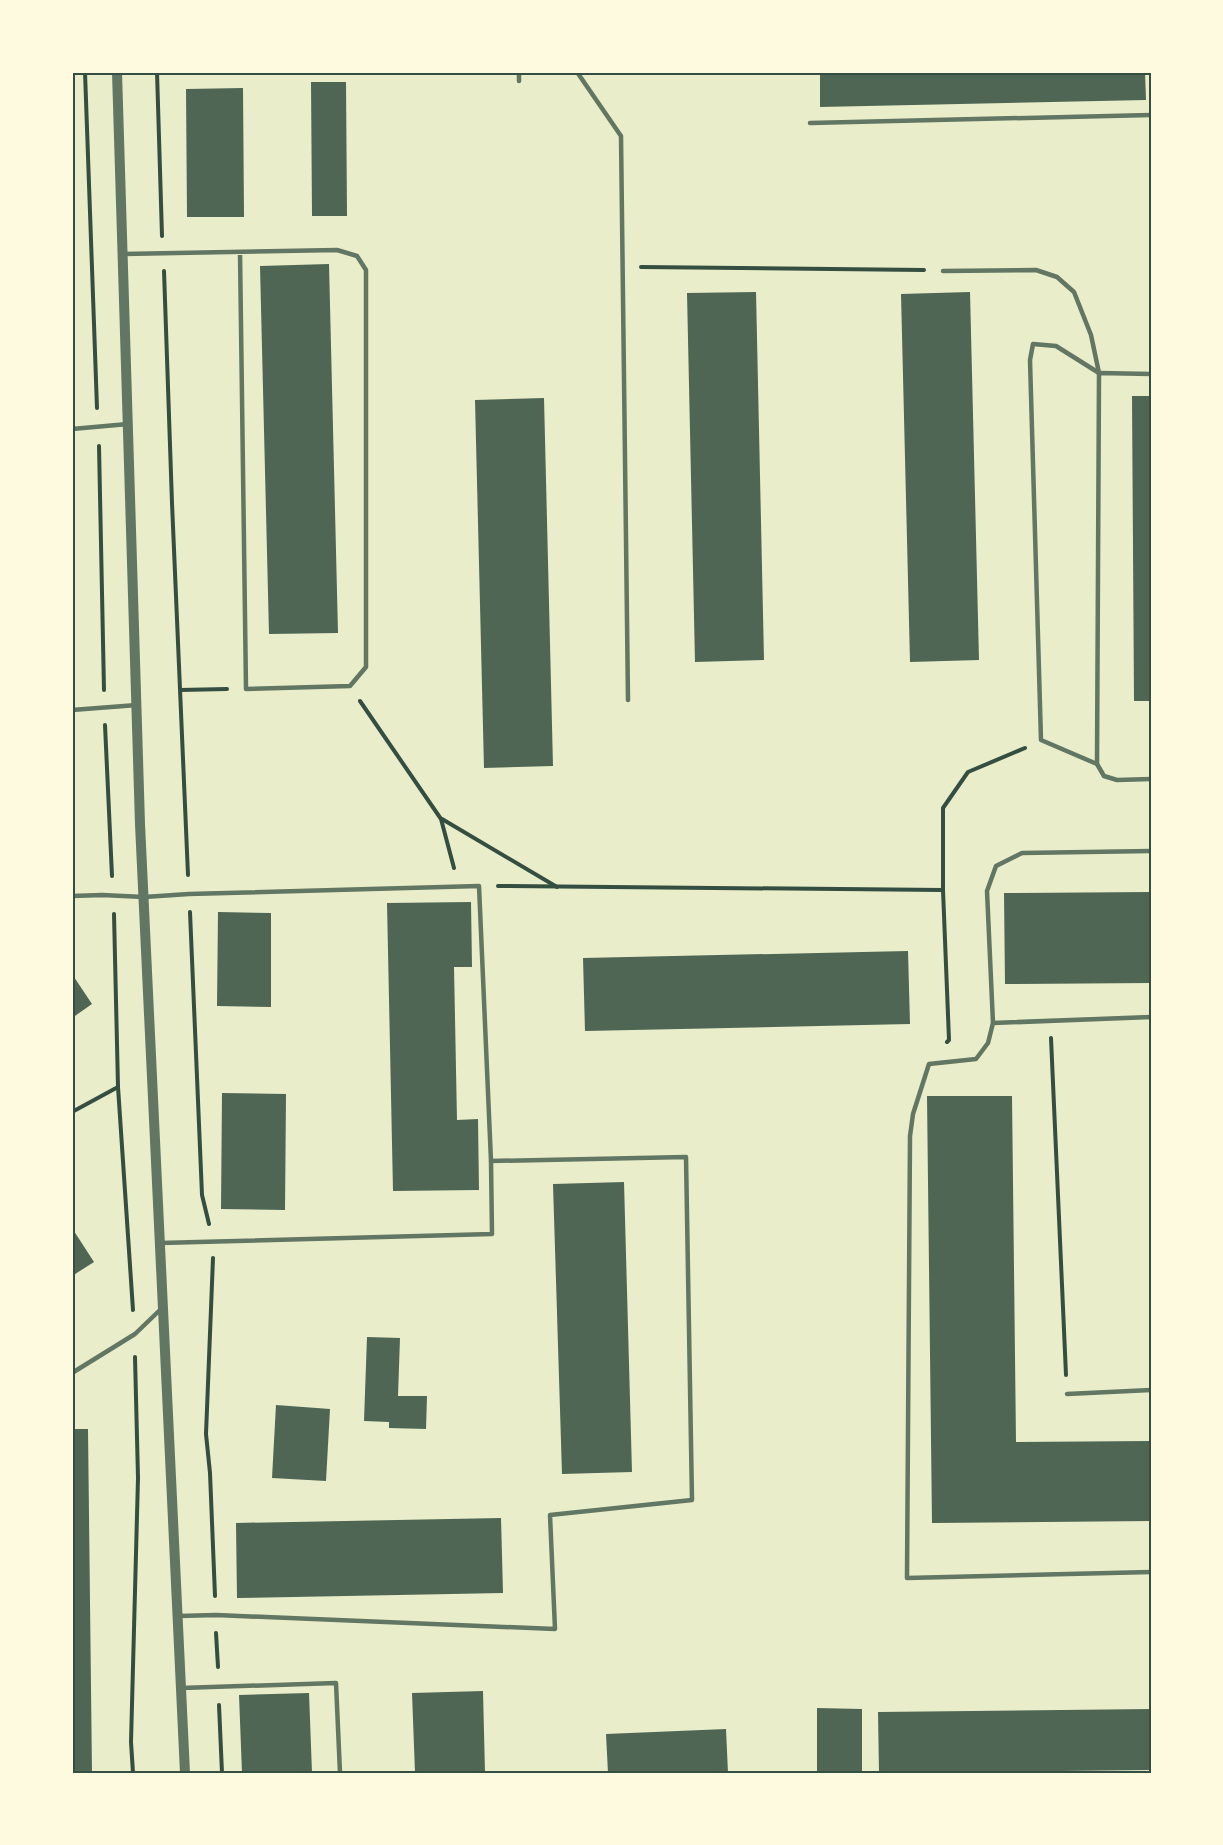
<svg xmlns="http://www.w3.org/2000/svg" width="1223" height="1845" viewBox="0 0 1223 1845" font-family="Manrope,sans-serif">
<rect width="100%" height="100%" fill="#e9edc9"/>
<g fill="#4f6655">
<path d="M820 72H1145L1146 100 820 107Z"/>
<path d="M311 82H346L347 216H312Z"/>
<path d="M243 88 244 217H187L186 89Z"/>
<path d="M329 264 338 633 269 634 260 266Z"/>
<path d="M756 292 764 660 695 662 687 293Z"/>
<path d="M970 292 979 660 910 662 901 294Z"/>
<path d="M1132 396H1151V701H1134Z"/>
<path d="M544 398 553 766 484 768 475 400Z"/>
<path d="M1151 892V983L1005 984 1004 893Z"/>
<path d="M471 902 472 967H454L457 1120 478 1119 479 1190 393 1191 387 903Z"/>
<path d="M218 912 271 913V1007L217 1006Z"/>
<path d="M908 951 910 1024 585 1031 583 958Z"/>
<path d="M72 974 92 1004 72 1018Z"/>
<path d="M222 1093 286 1094 285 1210 221 1209Z"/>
<path d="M927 1096H1012L1016 1442 1151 1441V1521L932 1523Z"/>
<path d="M624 1182 632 1472 562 1474 553 1184Z"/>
<path d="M72 1228 94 1262 72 1276Z"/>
<path d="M367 1337 400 1338 398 1396H427L426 1429 389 1428V1422L364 1421Z"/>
<path d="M276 1405 330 1409 326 1481 272 1478Z"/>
<path d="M72 1429H88L92 1773H72Z"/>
<path d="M501 1518 503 1593 237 1598 236 1523Z"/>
<path d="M483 1691 485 1773H415L412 1693Z"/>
<path d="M309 1693 312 1773H242L239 1695Z"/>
<path d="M817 1708 862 1709V1773H817Z"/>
<path d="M1151 1709V1770L879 1773 878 1712Z"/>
<path d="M726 1729 728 1773H608L606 1734Z"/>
</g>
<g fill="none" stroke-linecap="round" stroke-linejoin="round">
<g stroke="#344e41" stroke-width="4">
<path d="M85 72 97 408"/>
<path d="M157 72 162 236"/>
<path d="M641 267 924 270"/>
<path d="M164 271 172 503 188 875"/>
<path d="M99 446 104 690"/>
<path d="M180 690 227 689"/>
<path d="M360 701 441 819 454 868"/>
<path d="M105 725 112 876"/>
<path d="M442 819 557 887"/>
<path d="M498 886 943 890"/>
<path d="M190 912 202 1195 209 1224"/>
<path d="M114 914 118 1087 133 1310"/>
<path d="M1051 1038 1066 1375"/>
<path d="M947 1042 949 1040 943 890V808L968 772 1025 748"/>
<path d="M72 1112 118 1087"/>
<path d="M213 1258 206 1434 210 1473 215 1596"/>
<path d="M216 1633 218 1667"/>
<path d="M219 1705 222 1773"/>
<path d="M133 1773 131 1742 138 1478 135 1357"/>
</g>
<g stroke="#617663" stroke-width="4.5">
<path d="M519 72V81"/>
<path d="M577 72 621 136 628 700"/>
<path d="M810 123 1151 115"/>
<path d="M123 254 337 250 357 256 366 270V667L350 686 246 689 240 252"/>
<path d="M943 271 1036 270 1057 277 1074 292 1091 335 1099 373"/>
<path d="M1151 374 1099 373 1097 764 1104 776 1117 780 1151 779"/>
<path d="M72 429 128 424"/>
<path d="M72 710 137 705"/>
<path d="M1097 764 1041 740 1030 360 1033 344 1056 346 1099 373"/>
<path d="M1151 851 1022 853 996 866 987 891 993 1023 988 1043 976 1059 929 1064 913 1114 910 1136 907 1578 1151 1572"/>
<path d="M72 896 102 895 144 897 189 894 479 886 491 1161 492 1234 160 1243"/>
<path d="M993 1023 1151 1017"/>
<path d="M72 1373 135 1334 161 1309"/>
<path d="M1067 1394 1151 1390"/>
<path d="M179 1616 216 1615 555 1629 550 1515 692 1500 686 1157 491 1161"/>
<path d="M181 1688 336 1683 340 1773"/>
</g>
<path stroke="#617663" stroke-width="10" d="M117 72 140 824 185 1773"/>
</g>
<rect width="1223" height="1845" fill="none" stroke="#fefae0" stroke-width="147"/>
<rect x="74" y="74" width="1076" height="1698" fill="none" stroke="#344e41" stroke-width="2"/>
</svg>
